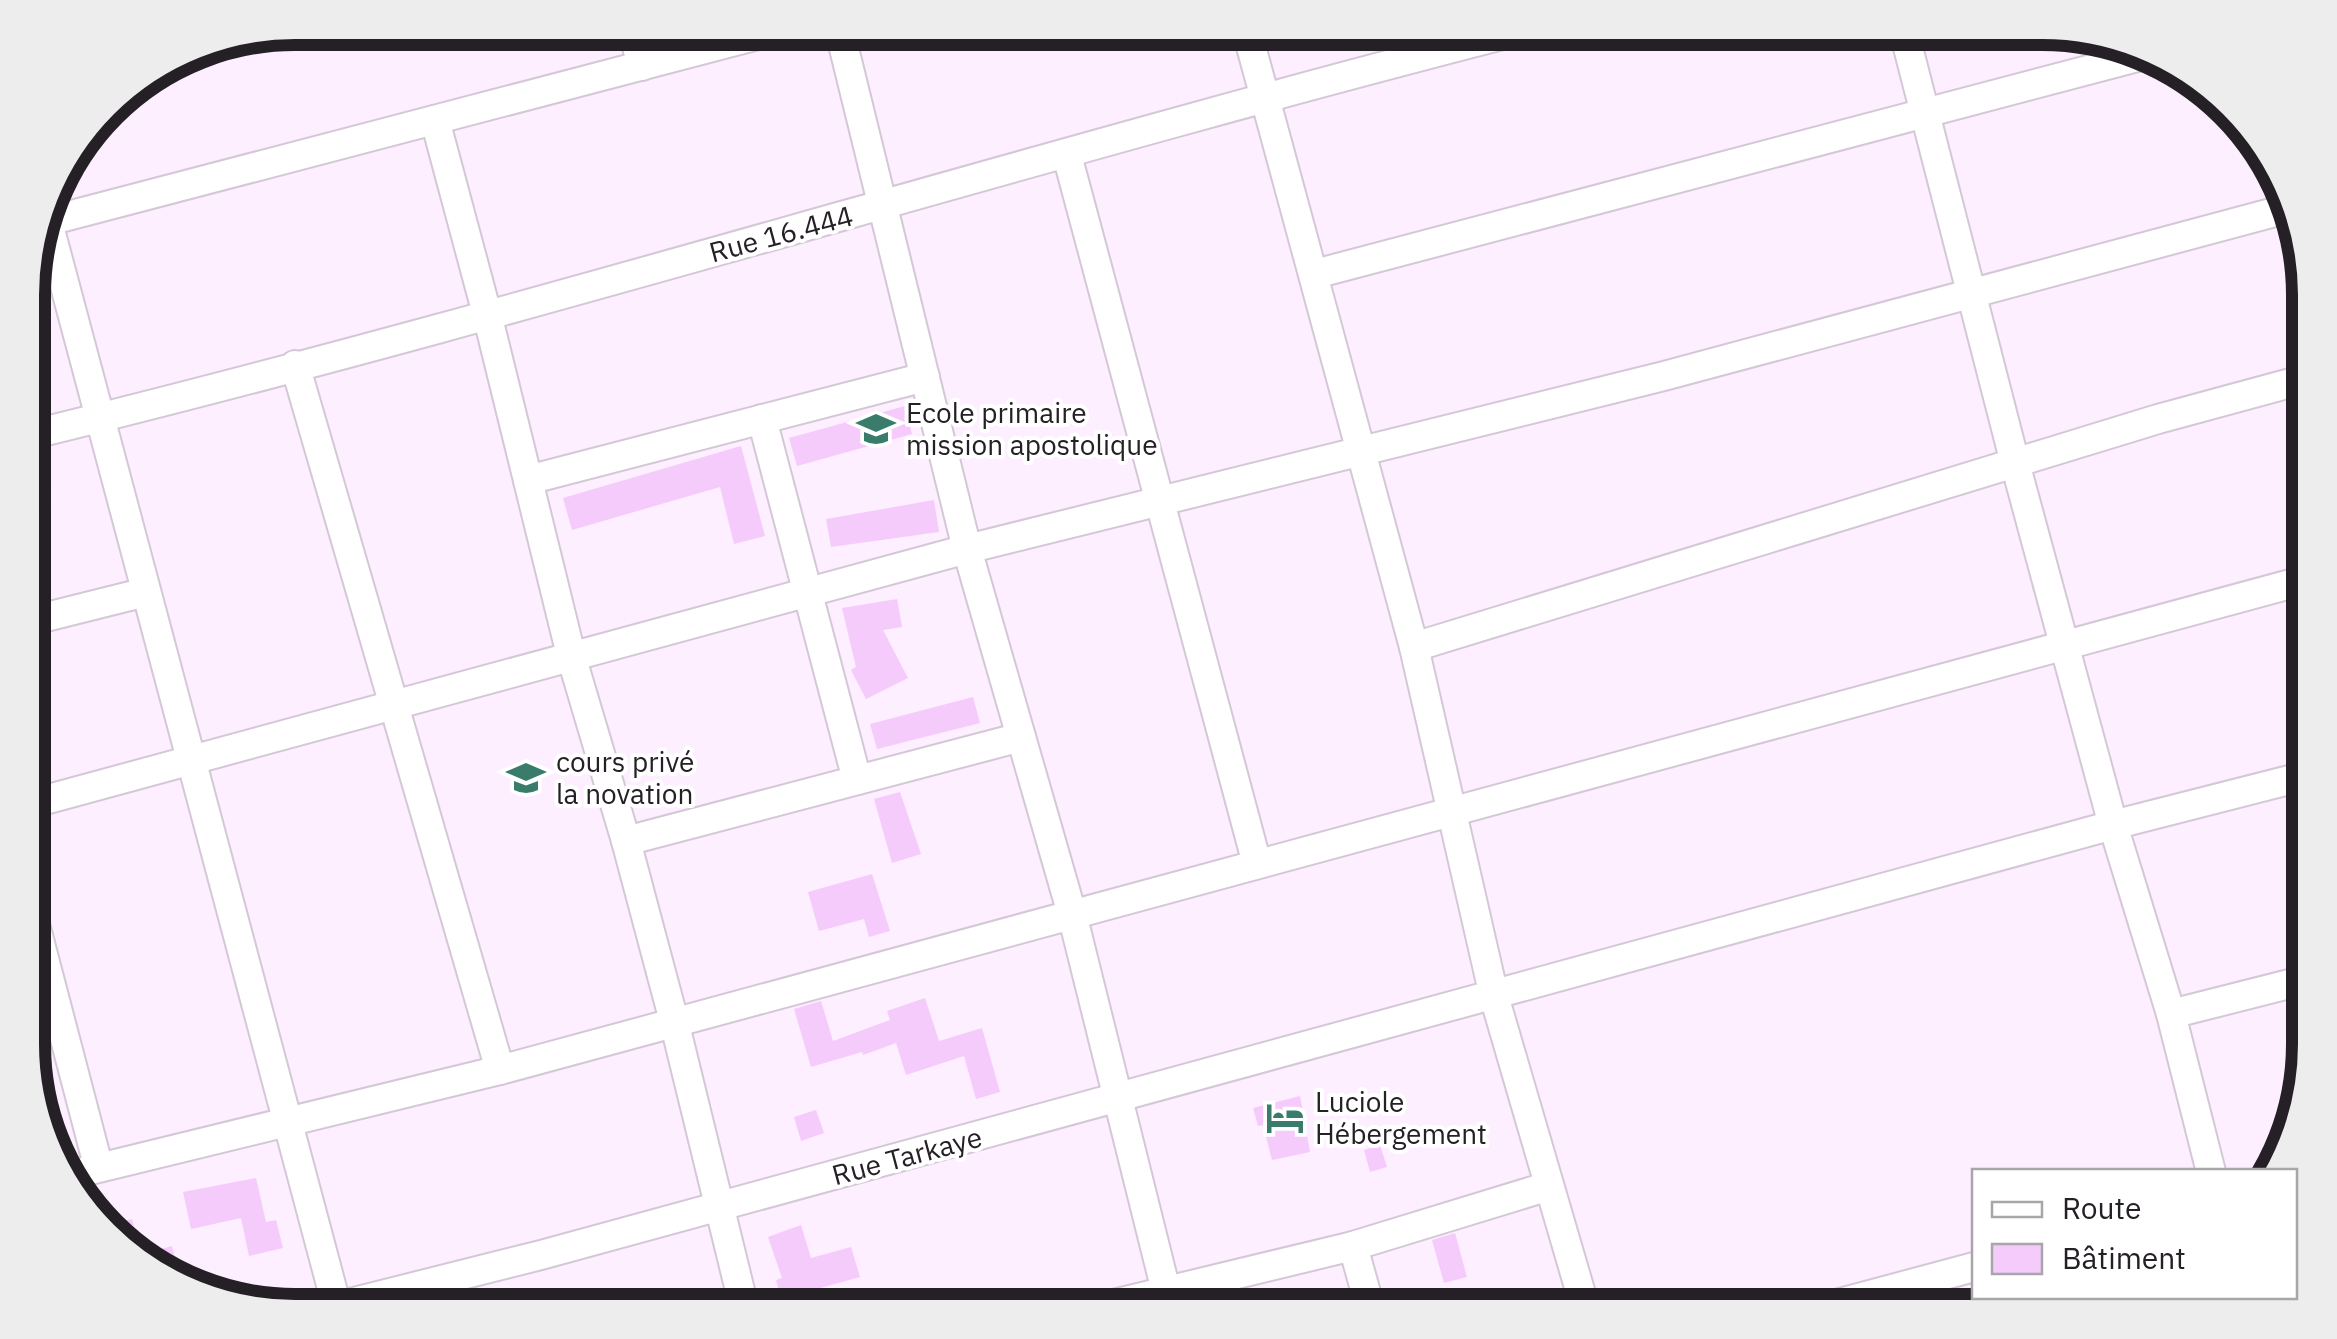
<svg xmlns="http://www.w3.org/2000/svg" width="2337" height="1339" viewBox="0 0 2337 1339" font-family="'IBM Plex Sans',sans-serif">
<rect width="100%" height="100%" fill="#fdefff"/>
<g fill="#f4cbfb">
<path d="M905 406 912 434 797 466 789 438Z"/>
<path d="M741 446 765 536 734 544 720 487 572 530 563 498Z"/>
<path d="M934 500 939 532 831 547 826 519Z"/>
<path d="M897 599 902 627 883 630 908 678 866 699 851 670 856 667 842 608Z"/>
<path d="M973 697 980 723 877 749 870 724Z"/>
<path d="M900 792 921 854 892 863 874 799Z"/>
<path d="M872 874 890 931 869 937 864 919 819 931 808 892Z"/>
<path d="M925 998 939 1041 982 1028 1000 1092 976 1099 964 1056 906 1075 896 1043 863 1055 862 1052 811 1067 794 1009 821 1001 833 1041 890 1020 887 1011Z"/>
<path d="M1300 1096 1310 1152 1272 1160 1263 1125 1258 1126 1253 1108Z"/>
<path d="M816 1110 824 1133 801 1141 794 1117Z"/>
<path d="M1380 1145 1387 1167 1370 1172 1364 1150Z"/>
<path d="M256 1178 266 1222 276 1220 283 1248 249 1256 241 1218 191 1229 183 1192Z"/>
<path d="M132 1219 142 1258 107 1225Z"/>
<path d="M801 1225 811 1258 851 1247 860 1277 781 1299 776 1280 782 1278 768 1237Z"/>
<path d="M1455 1233 1467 1277 1444 1283 1432 1240Z"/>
<path d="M172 1246 180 1281 161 1275 153 1269 150 1252Z"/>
</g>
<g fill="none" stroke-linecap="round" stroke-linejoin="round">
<g stroke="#d4c7d6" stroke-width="32">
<g id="minor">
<path d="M632 28 642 66"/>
<path d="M839 28 967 549 1072 914 1171 1311"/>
<path d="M1246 28 1414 647 1494 996 1586 1311"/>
<path d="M1903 28 2015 463 2113 825 2171 1014"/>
<path d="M435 120 487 314 572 659 626 841 674 1021 745 1311"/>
<path d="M1067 155 1257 864"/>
<path d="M45 211 338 1311"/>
<path d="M41 223 785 28"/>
<path d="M1315 274 2145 55"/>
<path d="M295 365 500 1070"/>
<path d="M762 419 857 780"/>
<path d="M30 435C533 312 1028 156 1530 28"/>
<path d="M528 480 925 377"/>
<path d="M30 621 146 592"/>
<path d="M1414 647 2158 419 2309 378"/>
<path d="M30 804 967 549 1664 376 2286 209"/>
<path d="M626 841 1021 737"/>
<path d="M30 905 98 1165"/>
<path d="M2211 1172 2171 1014 2309 979"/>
<path d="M66 1176 500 1070 2309 579"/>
<path d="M1353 1246 1371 1311"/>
<path d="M318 1311 541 1255 2113 825 2309 775"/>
<path d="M1084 1311 1353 1246 1549 1186"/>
<path d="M1810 1311 1974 1267"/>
</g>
</g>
<use href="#minor" stroke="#fff" stroke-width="28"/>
</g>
<defs>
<g id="school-bare" transform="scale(3)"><path d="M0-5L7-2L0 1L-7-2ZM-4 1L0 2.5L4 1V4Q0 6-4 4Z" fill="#3a7c6c" stroke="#fff" stroke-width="2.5" paint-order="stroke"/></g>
<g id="hotel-bare" transform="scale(3)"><path d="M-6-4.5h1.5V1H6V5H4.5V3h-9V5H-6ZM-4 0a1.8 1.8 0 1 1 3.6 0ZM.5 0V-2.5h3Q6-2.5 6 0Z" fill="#3a7c6c" stroke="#fff" stroke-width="2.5" paint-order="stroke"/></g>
</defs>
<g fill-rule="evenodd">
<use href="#school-bare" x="876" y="429"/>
<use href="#school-bare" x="526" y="778"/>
<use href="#hotel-bare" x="1285" y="1118"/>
</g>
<g text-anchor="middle" stroke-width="8" stroke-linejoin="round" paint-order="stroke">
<g font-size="28" fill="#252026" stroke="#fff">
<text transform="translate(781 234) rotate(-15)" y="10">Rue 16.444</text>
<text transform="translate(907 1156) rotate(-15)" y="10">Rue Tarkaye</text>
</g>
<g font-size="28" fill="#252026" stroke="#fff" text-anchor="start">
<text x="906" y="423">Ecole primaire<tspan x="906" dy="32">mission apostolique</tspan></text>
<text x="556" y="772">cours privé<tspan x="556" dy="32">la novation</tspan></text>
<text x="1315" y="1112">Luciole<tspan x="1315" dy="32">Hébergement</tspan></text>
</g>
</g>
<path d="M0 0H2337V1339H0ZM295 45H2042A250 250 0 0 1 2292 295V1044A250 250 0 0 1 2042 1294H295A250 250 0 0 1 45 1044V295A250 250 0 0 1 295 45Z" fill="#eeedee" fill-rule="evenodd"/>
<path fill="none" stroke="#252026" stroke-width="12" d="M295 45H2042A250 250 0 0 1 2292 295V1044A250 250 0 0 1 2042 1294H295A250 250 0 0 1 45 1044V295A250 250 0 0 1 295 45Z"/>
<rect x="1972" y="1169" width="325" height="130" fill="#ffffff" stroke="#a8a6a8" stroke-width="2.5"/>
<rect x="1992" y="1202" width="50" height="15" fill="#ffffff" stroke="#a8a6a8" stroke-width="2.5"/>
<text x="2062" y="1219" font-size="30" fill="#252026">Route</text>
<rect x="1992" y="1244" width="50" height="30" fill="#f4cbfb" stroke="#a8a6a8" stroke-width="2.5"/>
<text x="2062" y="1269" font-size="30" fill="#252026">Bâtiment</text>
</svg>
